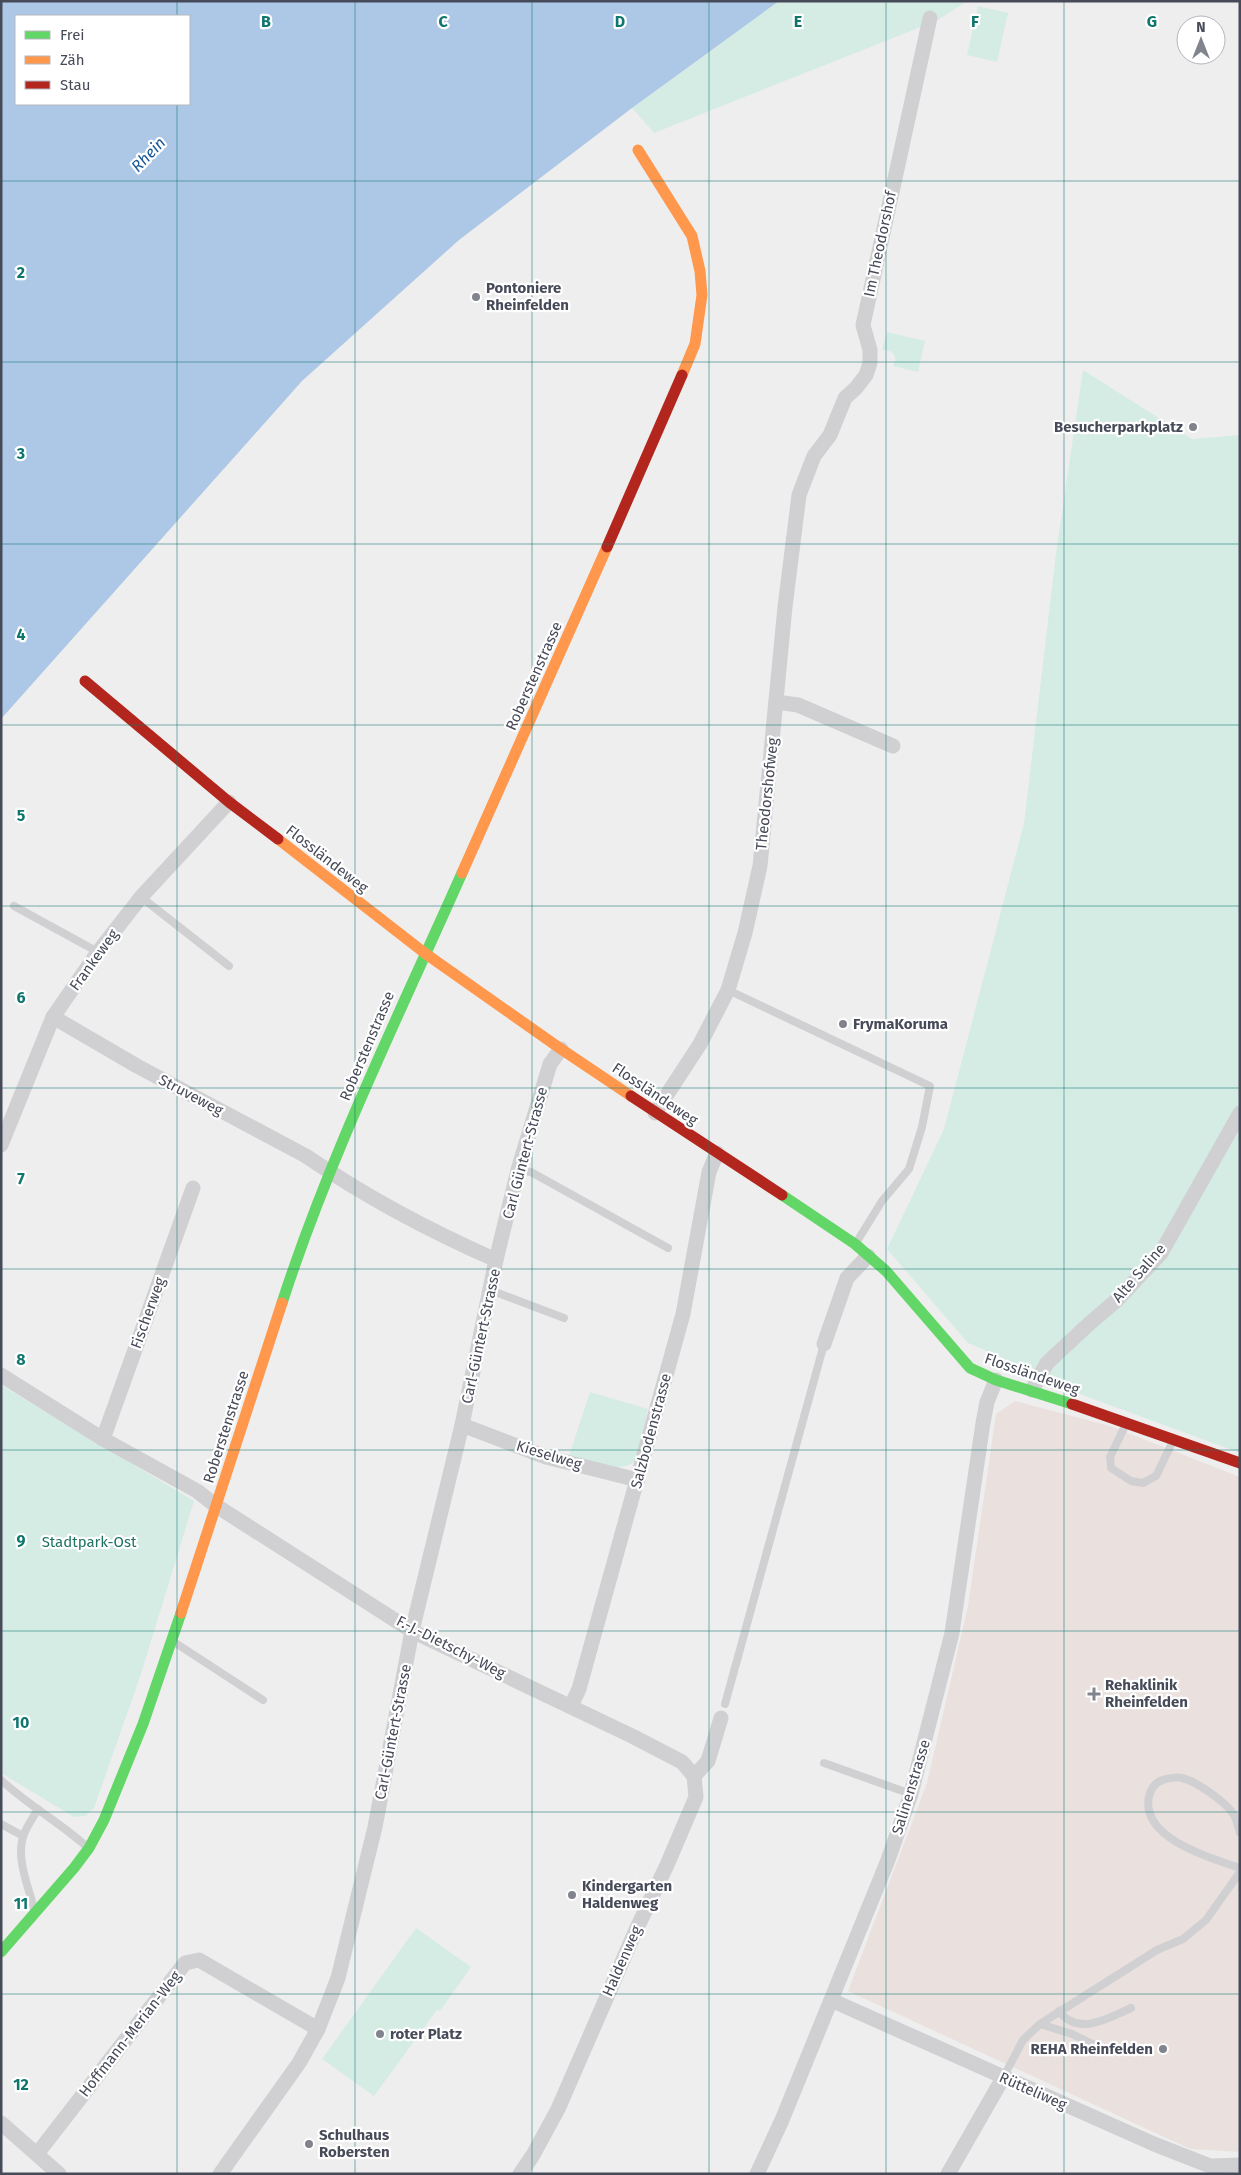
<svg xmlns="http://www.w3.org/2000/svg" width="1241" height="2175" viewBox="0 0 1241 2175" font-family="'Fira Sans',sans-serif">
<rect width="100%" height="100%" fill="#efeeee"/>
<path fill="#eae1de" d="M1015 1401 1110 1426 1240 1477V2152L1190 2149 848 1991 927 1783 968 1606 996 1414Z"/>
<g fill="#d5ece5">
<path d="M779 1H968L936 21 654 133 632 108Z"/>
<path d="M978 6 1008 13 997 62 967 55Z"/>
<path d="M887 332 925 341 918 372 893 366C898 357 894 350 882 350Z"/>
<path d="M1083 370 1192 439 1240 435V1453L1077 1393 1045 1376 968 1343 887 1249 944 1129 1024 823 1056 553Z"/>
<path d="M1 1385 194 1501 141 1674 94 1808 85 1816 74 1817 1 1773Z"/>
<path d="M590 1392 648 1409 636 1460C620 1476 589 1461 569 1456Z"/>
<path d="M416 1928 471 1967 440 2011 437 2010 374 2096 322 2059Z"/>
</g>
<path fill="#acc8e6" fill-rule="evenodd" d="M1 1H779L632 108 459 240 302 381 1 719ZM16 16H189V104H16Z"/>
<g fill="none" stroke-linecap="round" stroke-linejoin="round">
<g stroke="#d0d0d3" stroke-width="8">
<path d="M141 897 229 966"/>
<path d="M14 906 98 952"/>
<path d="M728 990 930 1086 922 1127 909 1169 882 1201 856 1243"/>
<path d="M518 1170 531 1172 668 1248"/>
<path d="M490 1290 564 1318"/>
<path d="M1126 1424 1110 1457 1111 1468 1131 1481 1143 1483 1156 1476 1172 1443"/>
<path d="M174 1642 263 1700"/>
<path d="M725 1704 824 1344"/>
<path d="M824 1763 911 1794"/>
<path d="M1 1780C28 1805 59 1822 86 1846"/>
<path d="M1 1824 23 1836"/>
<path d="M1240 1833C1238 1827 1237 1821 1234 1815 1226 1802 1196 1781 1182 1778 1177 1777 1167 1778 1163 1780 1155 1782 1151 1789 1149 1796 1140 1838 1210 1858 1240 1868"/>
<path d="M34 1909C29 1888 16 1859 23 1837 26 1827 33 1818 38 1809"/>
<path d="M1059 2011C1078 2037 1109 2018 1131 2008"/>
<path d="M1040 2024 1072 2034 1107 2051"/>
<path d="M1003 2078 1023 2040 1040 2024 1157 1950 1183 1939 1206 1920 1240 1872"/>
</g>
<g stroke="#d0d0d3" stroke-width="15">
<path d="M776 702 798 705 893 746"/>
<path d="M53 1017 137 1066 306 1156C366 1197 430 1231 496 1260"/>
<path d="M655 1113 700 1044 728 990 745 933 760 866 785 607 799 495 814 456 830 435 845 398 856 388 866 375 870 363V350L863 325 930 18"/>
<path d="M1 1145 53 1017 98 952 141 897 229 802"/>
<path d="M824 1344 847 1278 868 1256"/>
<path d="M1 1375 103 1439 197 1491 215 1505 412 1631 632 1736 682 1762 694 1776"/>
<path d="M1032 1390 1047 1363 1090 1323 1117 1300 1161 1253 1240 1113"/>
<path d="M462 1425 546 1457 638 1480"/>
<path d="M103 1439 193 1188"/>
<path d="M571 1706 579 1689 683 1314 709 1172 717 1153"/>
<path d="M694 1776 708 1761 721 1718"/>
<path d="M831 2000 1154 2144 1210 2166 1240 2165"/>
<path d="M1 2123 59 2174"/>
<path d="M37 2154 185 1963 199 1960 318 2029"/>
<path d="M220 2174 299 2063 318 2029 338 1978 375 1827 412 1631 462 1425 496 1260 518 1170 550 1064 561 1049"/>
<path d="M520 2174 533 2155 558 2109 636 1930 667 1865 696 1797 694 1776"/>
<path d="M757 2174 782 2120 831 2000 888 1860 911 1794 952 1633 983 1423 987 1402 996 1380"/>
<path d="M948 2174 1003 2078"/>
</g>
<g stroke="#63d668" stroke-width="11">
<path d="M782 1195 855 1244 886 1271 970 1368 996 1380 1072 1404"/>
<path d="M282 1303C330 1155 399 1015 462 873"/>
<path d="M1 1952 74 1868 89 1848 104 1820 143 1724 181 1613"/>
</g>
<g stroke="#ff974d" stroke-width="11">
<path d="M638 150 692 236 700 271 702 295 695 344 682 375"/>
<path d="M278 839 426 954 561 1049 631 1096"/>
<path d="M462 873 607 547"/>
<path d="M181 1613 282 1303"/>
</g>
<g stroke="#b3261e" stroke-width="11">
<path d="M607 547 682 375"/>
<path d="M85 681 229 802 278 839"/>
<path d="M631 1096 782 1195"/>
<path d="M1072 1404 1240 1463"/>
</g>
</g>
<path fill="none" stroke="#0f766e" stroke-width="1" stroke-opacity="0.55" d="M177 1V16M355 1V2174M532 1V2174M709 1V2174M886 1V2174M1064 1V2174M177 104V2174M1 181H1240M1 362H1240M1 544H1240M1 725H1240M1 906H1240M1 1088H1240M1 1269H1240M1 1450H1240M1 1631H1240M1 1812H1240M1 1994H1240"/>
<g fill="#82848d" stroke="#fff" stroke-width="2">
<circle cx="476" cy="297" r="5"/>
<circle cx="1193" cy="427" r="5"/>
<circle cx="843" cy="1024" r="5"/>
<path d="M1091.5 1686.5h5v5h5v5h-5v5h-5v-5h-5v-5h5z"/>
<circle cx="572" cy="1895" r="5"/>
<circle cx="380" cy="2034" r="5"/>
<circle cx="1163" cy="2049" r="5"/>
<circle cx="309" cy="2144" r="5"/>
</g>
<g text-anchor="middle" stroke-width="4.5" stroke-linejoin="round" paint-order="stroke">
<g font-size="15" fill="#474b59" stroke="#fff">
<text transform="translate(880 244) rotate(-78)" y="5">Im Theodorshof</text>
<text transform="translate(534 676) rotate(-66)" y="5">Roberstenstrasse</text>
<text transform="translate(767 794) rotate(-84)" y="5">Theodorshofweg</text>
<text transform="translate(327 859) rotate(38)" y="5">Flossländeweg</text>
<text transform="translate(94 960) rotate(-54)" y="5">Frankeweg</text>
<text transform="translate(367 1046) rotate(-67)" y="5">Roberstenstrasse</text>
<text transform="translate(655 1094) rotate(34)" y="5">Flossländeweg</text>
<text transform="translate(191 1095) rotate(28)" y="5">Struveweg</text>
<text transform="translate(525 1153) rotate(-75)" y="5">Carl Güntert-Strasse</text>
<text transform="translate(1139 1273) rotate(-49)" y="5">Alte Saline</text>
<text transform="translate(148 1313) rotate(-70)" y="5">Fischerweg</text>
<text transform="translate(481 1336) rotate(-78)" y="5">Carl-Güntert-Strasse</text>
<text transform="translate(1032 1374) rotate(19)" y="5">Flossländeweg</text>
<text transform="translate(226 1427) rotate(-72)" y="5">Roberstenstrasse</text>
<text transform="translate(651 1431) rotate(-75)" y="5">Salzbodenstrasse</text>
<text transform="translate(549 1455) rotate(17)" y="5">Kieselweg</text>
<text transform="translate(451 1647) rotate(27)" y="5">F.-J.-Dietschy-Weg</text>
<text transform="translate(393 1732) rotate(-79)" y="5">Carl-Güntert-Strasse</text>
<text transform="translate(911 1787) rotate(-73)" y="5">Salinenstrasse</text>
<text transform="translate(622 1961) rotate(-66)" y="5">Haldenweg</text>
<text transform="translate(130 2034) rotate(-52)" y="5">Hoffmann-Merian-Weg</text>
<text transform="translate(1033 2091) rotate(24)" y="5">Rütteliweg</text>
</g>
<g font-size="15" font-weight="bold" fill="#474b59" stroke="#fff" text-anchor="start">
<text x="486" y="293">Pontoniere<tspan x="486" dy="17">Rheinfelden</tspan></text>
<text x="1183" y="432" text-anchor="end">Besucherparkplatz</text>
<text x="853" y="1029">FrymaKoruma</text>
<text x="1105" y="1690">Rehaklinik<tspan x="1105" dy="17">Rheinfelden</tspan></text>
<text x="582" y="1891">Kindergarten<tspan x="582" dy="17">Haldenweg</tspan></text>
<text x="390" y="2039">roter Platz</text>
<text x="1153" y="2054" text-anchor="end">REHA Rheinfelden</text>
<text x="319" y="2140">Schulhaus<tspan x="319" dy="17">Robersten</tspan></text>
</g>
<g font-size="15" fill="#1f7363" stroke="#fff">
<text x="89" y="1547">Stadtpark-Ost</text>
</g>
<g font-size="16" font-style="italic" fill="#19589a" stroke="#fff">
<text transform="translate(148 154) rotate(-46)" y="6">Rhein</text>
</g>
</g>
<g font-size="16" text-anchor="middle" font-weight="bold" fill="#0f766e" stroke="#fff" stroke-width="4.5" stroke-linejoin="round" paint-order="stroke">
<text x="266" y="27">B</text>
<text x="443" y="27">C</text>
<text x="620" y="27">D</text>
<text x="798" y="27">E</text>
<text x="975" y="27">F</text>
<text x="1152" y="27">G</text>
<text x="21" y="278">2</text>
<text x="21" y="459">3</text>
<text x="21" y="640">4</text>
<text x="21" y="821">5</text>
<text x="21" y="1003">6</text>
<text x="21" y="1184">7</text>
<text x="21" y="1365">8</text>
<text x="21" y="1546">9</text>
<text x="21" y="1728">10</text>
<text x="21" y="1909">11</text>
<text x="21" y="2090">12</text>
</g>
<rect width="1241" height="2175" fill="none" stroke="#474b59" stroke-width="5"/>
<rect x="15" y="15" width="175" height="90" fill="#ffffff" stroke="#b5b7bd"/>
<rect x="25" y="31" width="25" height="8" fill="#63d668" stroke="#b5b7bd"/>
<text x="60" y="40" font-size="15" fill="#474b59">Frei</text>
<rect x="25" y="56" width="25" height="8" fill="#ff974d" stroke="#b5b7bd"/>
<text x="60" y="65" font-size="15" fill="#474b59">Zäh</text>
<rect x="25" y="81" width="25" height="8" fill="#b3261e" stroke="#b5b7bd"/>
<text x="60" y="90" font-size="15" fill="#474b59">Stau</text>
<g transform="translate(1201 40)"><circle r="24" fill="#ffffff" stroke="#b5b7bd"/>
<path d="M0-4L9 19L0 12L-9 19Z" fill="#82848d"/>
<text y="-8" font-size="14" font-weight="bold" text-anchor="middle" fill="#474b59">N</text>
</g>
</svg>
